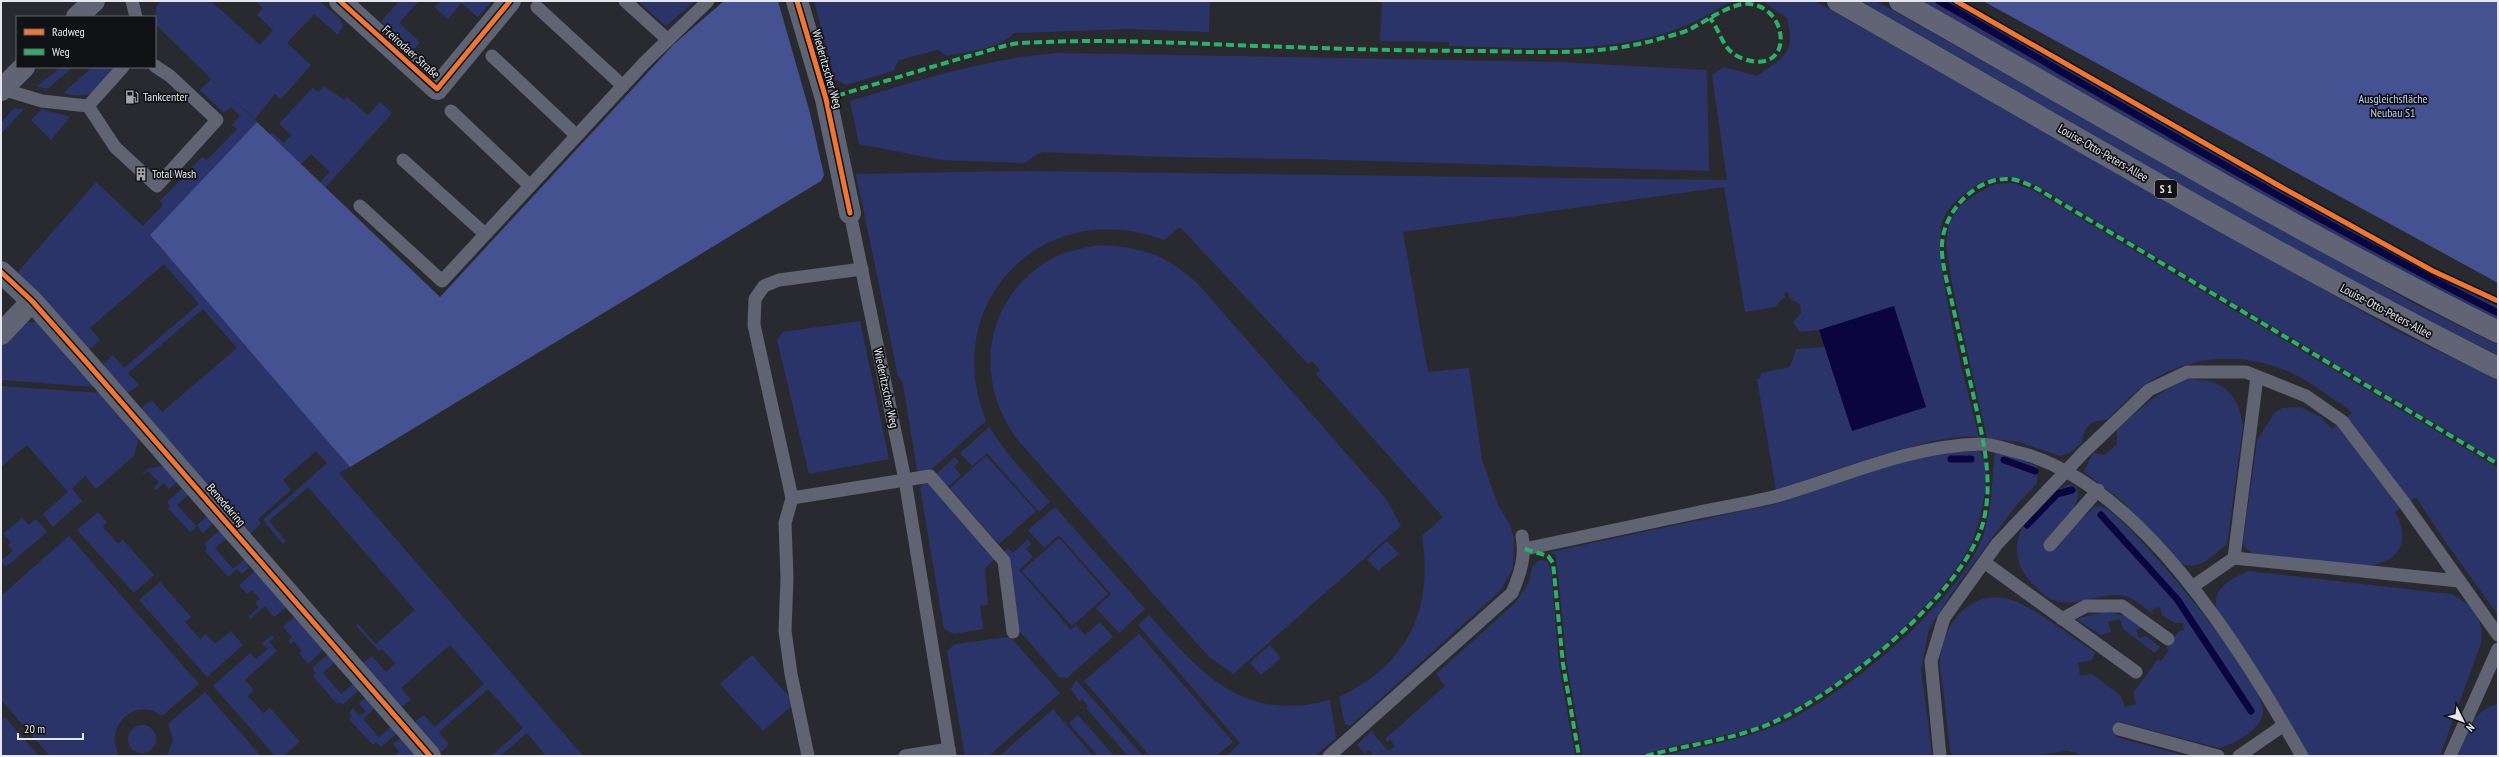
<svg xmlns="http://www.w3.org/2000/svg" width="2499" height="757" viewBox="0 0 2499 757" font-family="'PT Sans Narrow',sans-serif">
<rect width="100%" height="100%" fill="#292a2f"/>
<g fill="#2b3469">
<path d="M161 1H211L260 45 273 30 257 15 263 8 256 1H320L341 20 343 26 338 35 314 14 287 43 311 65 281 99 275 94 255 119 228 95 257 122 150 235 350 467 339 473 583 756H546L527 733 500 756H491L523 728 488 689 439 732 449 744 442 751 437 750 416 726V721L424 715 435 727 484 684 450 645 401 688 411 700 403 706H399L362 664 372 656 386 672 395 663 382 649 379 651 356 626 358 624 376 644 415 610 308 487 269 521 286 541 283 544 263 520 327 463 316 451 283 480 291 490 258 519 261 524 249 535 142 412V407L152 400 162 412 237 348 203 309 128 373 139 385 126 394 104 368V363L113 355 124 368 199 304 164 264 90 328 100 340 91 348H87L17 273 96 182 143 226 163 205 160 201 202 157 207 160 237 129 232 125 240 116 231 107 224 113 200 90 211 79 227 94 155 24 156 7Z"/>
<path d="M399 1H419L399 23 420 42 413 50 381 22Z"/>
<path d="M441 1H492L478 17 461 3 448 19 434 7Z"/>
<path d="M638 1H695L666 26Z"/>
<path d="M814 1H1210L1209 32 1128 29 1014 33C1000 49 968 51 947 56L938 50 899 60 893 71 846 85 835 79Z"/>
<path d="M1382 1H1733C1716 9 1699 21 1682 27 1609 56 1526 47 1449 46V42L1380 41Z"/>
<path d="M1762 1H1815L2395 330 2498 380V461L2038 186C2017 176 1996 173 1975 186 1963 194 1949 205 1943 219 1929 253 1969 395 1979 437 1956 435 1932 441 1910 447 1864 459 1820 475 1776 490L1757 379H1760L1761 373 1790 367 1796 349 1825 347 1852 431 1894 306 1819 330 1800 332 1793 322 1801 313 1800 304 1789 298 1788 292 1784 293 1785 298 1782 299 1775 307 1745 312 1724 187 1403 232 1428 372 1469 368 1482 460 1498 505 1510 525 1514 539 1513 568 1500 591 1350 726 1345 724 1339 697C1407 665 1434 610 1422 536L1443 517 1316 374 1320 370 1312 361 1308 364 1180 227 1164 240C1044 194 938 302 986 421L931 470 920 472 917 470 903 383 898 376 856 174 1025 171 1727 180 1712 75 1724 67 1757 76C1785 55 1796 55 1787 18Z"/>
<path d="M1861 1H1876L2415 304 2498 345V355C2280 248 2072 121 1861 1Z"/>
<path d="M1922 1H1949C2131 104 2310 214 2498 306V321C2302 222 2113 109 1922 1Z"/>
<path d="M1057 53 1559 62 1707 70 1709 171 1306 159 1166 157 1042 152 1024 163 941 160 859 144 850 101C919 80 984 59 1057 53Z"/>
<path d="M61 67H73L47 89 37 86Z"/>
<path d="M93 67H117C97 88 94 101 63 93Z"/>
<path d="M324 86 344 100 347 97 368 115 380 102 392 113 325 188 319 183 330 172 311 154 300 165 269 135 272 133 284 143 291 135 279 124 313 87 318 92Z"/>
<path d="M14 108 24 109 1 134V123Z"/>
<path d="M42 109 70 117 51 140 31 120Z"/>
<path d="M2013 183 2033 190 2498 468V615L2442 537 2416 497 2395 512C2413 547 2395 564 2360 567L2254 554 2247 550 2243 543 2257 441 2274 413 2282 408 2300 407 2321 417 2332 429 2352 413 2347 408C2330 398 2314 384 2296 375 2244 349 2183 354 2138 390 2127 399 2117 410 2107 420 2090 420 2084 426 2082 443L2069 453 2060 456 2019 442 1987 438 1952 284 1946 244 1949 223 1959 207 1976 194 1995 184Z"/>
<path d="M1100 245C1142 247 1167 255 1198 284L1386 499 1401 526 1233 674 1209 657 1016 438C972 376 985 296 1053 258 1068 250 1084 248 1100 245Z"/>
<path d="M860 321 889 459 809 474 777 340 783 332Z"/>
<path d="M25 322H36L95 387 1 380V347Z"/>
<path d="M2188 379C2222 379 2238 392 2243 426L2227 544C2213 555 2200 571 2182 564L2121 500 2084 472 2093 453 2105 455 2117 444V430C2139 409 2160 390 2188 379Z"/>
<path d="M1 386 102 393 137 434 138 441 134 456 96 489 85 476 72 488 82 501 53 527 43 514 68 492 27 445 1 467Z"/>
<path d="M989 427 1008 454 1050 502 1039 512 987 453 972 466 960 453Z"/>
<path d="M1980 451C1982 456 1985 461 1986 465 1989 485 1978 533 1968 550 1934 610 1837 692 1774 720 1740 734 1702 740 1666 748 1655 750 1645 755 1634 756 1617 757 1599 756 1583 756L1567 664 1556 556 1550 552 1775 504 1882 466 1935 453Z"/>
<path d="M1995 452 2012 456 2037 466V483L2017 504 1951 594 1929 629 1921 669 1932 754 1912 756H1659C1701 747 1743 740 1782 723 1846 695 1961 601 1984 533 1992 508 1992 479 1995 452Z"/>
<path d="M986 456 1036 511 999 544 950 488Z"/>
<path d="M955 457 959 462 954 467 961 475 947 488 935 475Z"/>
<path d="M164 466 178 481 169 489 164 483 156 490 154 487 159 482 148 471 143 475 142 474 149 468Z"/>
<path d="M925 483 929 484 995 558 985 569 988 605 980 606 983 629 954 634 944 629 920 487Z"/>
<path d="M2071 484 2076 487 2079 495 2074 507 2085 516 2095 506C2101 506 2106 508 2111 512 2140 533 2264 680 2263 711 2263 729 2233 745 2219 748L2120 722 2116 737 2186 756H2078L2077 753 2067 751 2030 756H1953L1950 750C1948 729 1945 708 1943 687 1942 678 1939 668 1940 659 1944 622 1972 587 2012 600 2038 609 2070 637 2095 652L2092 660 2078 663 2080 676 2092 674 2121 696 2125 707 2136 704 2133 693 2158 659 2161 661 2169 650 2166 648 2178 632 2184 630 2183 623H2175L2162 615 2160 607 2152 609 2153 614C2146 609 2137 600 2128 597 2103 589 2080 608 2056 601 2049 599 2043 594 2038 589 2014 569 2009 540 2031 516 2043 504 2054 489 2071 484Z"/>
<path d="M183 488 189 494 177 505 196 526 207 516 214 523 203 533 197 526 190 532 168 508 170 506 167 502Z"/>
<path d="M1055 507 1145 609 1119 633 1096 608 1111 594 1059 535 1044 548 1028 530Z"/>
<path d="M98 512 107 522 103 527 118 544 123 540 154 575 134 593 77 530Z"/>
<path d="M22 518 29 525 36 519 47 532 6 567 1 561 13 551 8 545 11 542 3 534Z"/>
<path d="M220 530 227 538 215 548 233 569 245 559 249 568 242 574 237 569 228 577 205 551 207 548 204 544Z"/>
<path d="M69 536 199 684 162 716C136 696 105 725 118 753L115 756H50L1 700V596Z"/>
<path d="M1059 538 1108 594 1072 626 1022 571Z"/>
<path d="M1028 539 1031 544 1026 549 1033 557 1019 570 1071 630 1076 625 1085 635 1100 622 1113 637 1067 678 1059 677 1019 630 1003 553 1008 548 1013 553Z"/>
<path d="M1387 541 1399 554 1378 571 1367 559Z"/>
<path d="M1541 560 1547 561 1551 570 1559 665 1575 756H1374L1369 750 1365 754 1357 745 1371 731 1388 751 1395 746 1390 740 1388 742 1385 739 1445 686 1436 674 1515 603 1529 582 1532 568 1537 561Z"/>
<path d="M255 571 287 607 274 617 265 606 250 619 248 617 259 607 255 603 260 599 252 590 247 594 239 585Z"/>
<path d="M2248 571 2451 594C2473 605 2484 618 2481 643L2440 756H2308L2217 611C2210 589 2231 579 2248 571Z"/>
<path d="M160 582 191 617 185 622 200 639 206 634 215 644 231 631 243 645 207 677 139 600Z"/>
<path d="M2104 612 2127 616 2143 628 2136 630 2139 638 2146 636 2160 647 2155 653 2123 629 2120 619 2108 622 2111 632 2101 635 2076 619Z"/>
<path d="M1149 615C1202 674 1242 723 1330 700L1336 738 1315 756H1226L1240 743 1138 625Z"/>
<path d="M295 616 324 649 308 664 299 653 302 651 294 641 291 644 288 641 292 637 283 627Z"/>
<path d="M1139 634 1233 742 1216 756H1150L1084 681Z"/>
<path d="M272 635 274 638 269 642 277 651 245 680 254 690 248 696 263 713 270 708 300 742 283 756H275L213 686 250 653 256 659 268 649 262 643Z"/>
<path d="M1008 637 1012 639 1060 693 989 756H965L947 651 955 644Z"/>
<path d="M1270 645 1281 658 1261 675 1250 663Z"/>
<path d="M328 654 335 662 323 673 341 694 354 683 359 690 342 705 340 702 337 704 313 676 316 673 312 668Z"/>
<path d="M752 655 795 703 763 731 720 684Z"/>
<path d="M1076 680 1077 681 1143 756H1128L1086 708 1088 706 1082 699 1079 701 1071 689Z"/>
<path d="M205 692 261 756H167L173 740 168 724Z"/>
<path d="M366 697 375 708 363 719 379 737 391 727 397 733 381 747 376 742 373 745 349 719 352 716 349 713 353 708 360 716 366 712 359 703Z"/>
<path d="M2498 704V756H2458C2467 734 2472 710 2498 704Z"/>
<path d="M1053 709 1093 756H999Z"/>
<path d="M1078 715 1114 756H1098L1069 723Z"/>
<path d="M5 717 39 756H1V720Z"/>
<circle cx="142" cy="739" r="14"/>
<path d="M401 738 415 754 414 756H394L399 751 393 744Z"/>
</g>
<g fill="#445291">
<path d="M724 1H778L810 113 824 175 821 181 350 467 150 235 257 122 440 297 674 44Z"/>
<path d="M1983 1H2498V283Z"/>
</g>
<path fill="#0a043f" d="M1894 306 1926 407 1852 431 1819 330Z"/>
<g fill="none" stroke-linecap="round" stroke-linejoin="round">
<g stroke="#0a043f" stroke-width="7">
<path d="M1939 1C2124 107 2308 217 2498 313"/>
<path d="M1951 459H1971"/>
<path d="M2004 460 2035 471"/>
<path d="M2101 515 2177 599 2251 711"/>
<path d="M2027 525 2057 494 2072 490"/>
</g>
<g stroke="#5f6372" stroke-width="13">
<path d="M132 1 136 17"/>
<path d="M625 1 668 40"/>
<path d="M537 7 623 86"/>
<path d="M492 56 576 135"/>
<path d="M2 89 42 101 88 106 115 147 157 186 217 120 170 76 155 66"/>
<path d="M88 106 123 67"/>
<path d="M451 111 529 185"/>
<path d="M403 160 485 234"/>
<path d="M360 206 442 281 645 62 708 1"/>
<path d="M850 213 905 480 950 756"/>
<path d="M862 269 779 280 764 286 755 299 754 325 792 498 930 476 1004 561 1013 632"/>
<path d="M792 498 785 523 787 578 785 631 791 674 808 756"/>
<path d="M2050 545 2098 490"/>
<path d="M1525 549C1581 537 1638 525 1695 513 1722 507 1750 503 1777 496 1846 476 1908 446 1981 444 1991 444 2003 448 2013 451 2138 478 2242 651 2302 756"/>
<path d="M2234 558 2257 377"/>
<path d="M1984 562 2136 672"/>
<path d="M2192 587 2234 558 2459 581"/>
<path d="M2062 619 2086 606H2122L2168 639"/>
<path d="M2119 729 2218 756"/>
<path d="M905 756 949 749"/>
<path d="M1329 756 1512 593C1520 574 1526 557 1522 536"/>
<path d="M1940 756 1931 661 1944 618 1997 544 2084 452 2149 390 2187 372H2246L2306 396 2342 421 2405 504 2498 635"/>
<path d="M2239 756 2284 725"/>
<path d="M2450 756 2498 649"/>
</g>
<g stroke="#5f6372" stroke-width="22">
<path d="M340 1 437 89 510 1"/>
<path d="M797 1 826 99 850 213"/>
<path d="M1 272 32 301 88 364 430 756"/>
<path d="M1 334 32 301"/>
</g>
<g stroke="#606475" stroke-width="22">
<path d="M1838 1C2057 126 2273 255 2498 368"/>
<path d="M1900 1C2098 113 2294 230 2498 332"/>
<path d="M77 17 94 1"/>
<path d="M1 90 24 67"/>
</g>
<g stroke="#2db169" stroke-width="4" stroke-dasharray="8 4" stroke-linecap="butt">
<path d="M826 99C873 85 921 70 969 56 986 52 1005 44 1022 43 1092 39 1162 42 1232 45 1315 48 1398 51 1481 51 1542 52 1603 56 1662 38 1673 35 1684 33 1694 27 1709 19 1726 7 1743 4 1789 0 1797 77 1744 59 1722 52 1723 35 1710 18"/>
<path d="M1525 549 1548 556 1553 563 1563 664 1579 756"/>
<path d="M1646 756C1689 744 1735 740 1776 721 1840 692 1964 593 1983 523 1994 481 1983 439 1974 398 1967 368 1960 337 1953 307 1949 288 1941 264 1942 245 1943 210 1980 172 2016 180 2023 182 2030 185 2036 188L2498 464"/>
</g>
<g stroke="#111215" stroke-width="8">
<g id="cycleway">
<path d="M340 1 437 89 510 1"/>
<path d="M797 1 826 99 850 213"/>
<path d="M1956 1 2283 188 2433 271 2498 301"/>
<path d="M1 272 32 301 88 364 430 756"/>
</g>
</g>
<use href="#cycleway" stroke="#f07635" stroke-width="5"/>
</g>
<defs>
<g id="fuel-bare" transform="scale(1.08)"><path d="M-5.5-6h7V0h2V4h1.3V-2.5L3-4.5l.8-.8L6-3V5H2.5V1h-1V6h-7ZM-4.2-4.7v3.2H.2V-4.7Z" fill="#a3a5aa" stroke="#111215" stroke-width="2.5" paint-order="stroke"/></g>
<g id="building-bare" transform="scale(1.08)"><path d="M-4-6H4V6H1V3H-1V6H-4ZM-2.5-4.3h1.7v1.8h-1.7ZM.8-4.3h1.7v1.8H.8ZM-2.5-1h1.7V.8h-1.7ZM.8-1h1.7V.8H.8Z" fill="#a3a5aa" stroke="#111215" stroke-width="2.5" paint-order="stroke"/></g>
</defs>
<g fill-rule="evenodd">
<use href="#fuel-bare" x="132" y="97"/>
<use href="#building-bare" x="141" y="174"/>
</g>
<g text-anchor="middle" stroke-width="3.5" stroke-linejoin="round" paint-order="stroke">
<rect fill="#111215" stroke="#a5a7ac" stroke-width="1" x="2155" y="180" width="22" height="18" rx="3"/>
<g font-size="11" font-weight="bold" fill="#e5e7ec">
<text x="2166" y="193">S 1</text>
</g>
<g font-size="12" fill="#e5e7ec" stroke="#111215">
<text transform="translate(411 52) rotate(42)" y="4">Freirodaer Straße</text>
<text transform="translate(827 69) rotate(74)" y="4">Wiederitzscher Weg</text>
<text transform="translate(2103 153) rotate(30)" y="4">Louise-Otto-Peters-Allee</text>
<text transform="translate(2386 311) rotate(28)" y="4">Louise-Otto-Peters-Allee</text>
<text transform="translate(886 388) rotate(78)" y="4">Wiederitzscher Weg</text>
<text transform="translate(226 505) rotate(49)" y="4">Benedekring</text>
</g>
<g font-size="12" fill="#e5e7ec" stroke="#111215" text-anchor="start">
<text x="143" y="101">Tankcenter</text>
<text x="152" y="178">Total Wash</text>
</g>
<g font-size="12" fill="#c0ccf5" stroke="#111215">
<text x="2393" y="103">Ausgleichsfläche<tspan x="2393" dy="14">Neubau S1</tspan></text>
</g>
</g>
<rect width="2499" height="757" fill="none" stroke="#e5e7ec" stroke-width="4"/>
<rect x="16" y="16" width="140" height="52" fill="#111215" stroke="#66676b"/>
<rect x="24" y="29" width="20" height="6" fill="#f07635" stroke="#66676b"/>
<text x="52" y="36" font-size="12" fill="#e5e7ec">Radweg</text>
<rect x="24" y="49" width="20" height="6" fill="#2db169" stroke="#66676b"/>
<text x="52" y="56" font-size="12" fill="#e5e7ec">Weg</text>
<g transform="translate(2463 721) rotate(132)" stroke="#111215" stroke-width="3" paint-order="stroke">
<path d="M0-3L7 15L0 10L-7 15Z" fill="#e5e7ec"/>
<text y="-6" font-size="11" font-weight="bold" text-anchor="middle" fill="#e5e7ec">N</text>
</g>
<path d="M18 733v6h65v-6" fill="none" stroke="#e5e7ec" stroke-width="2"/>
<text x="24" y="733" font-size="12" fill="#e5e7ec" stroke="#111215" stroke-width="3" paint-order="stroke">20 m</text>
</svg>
